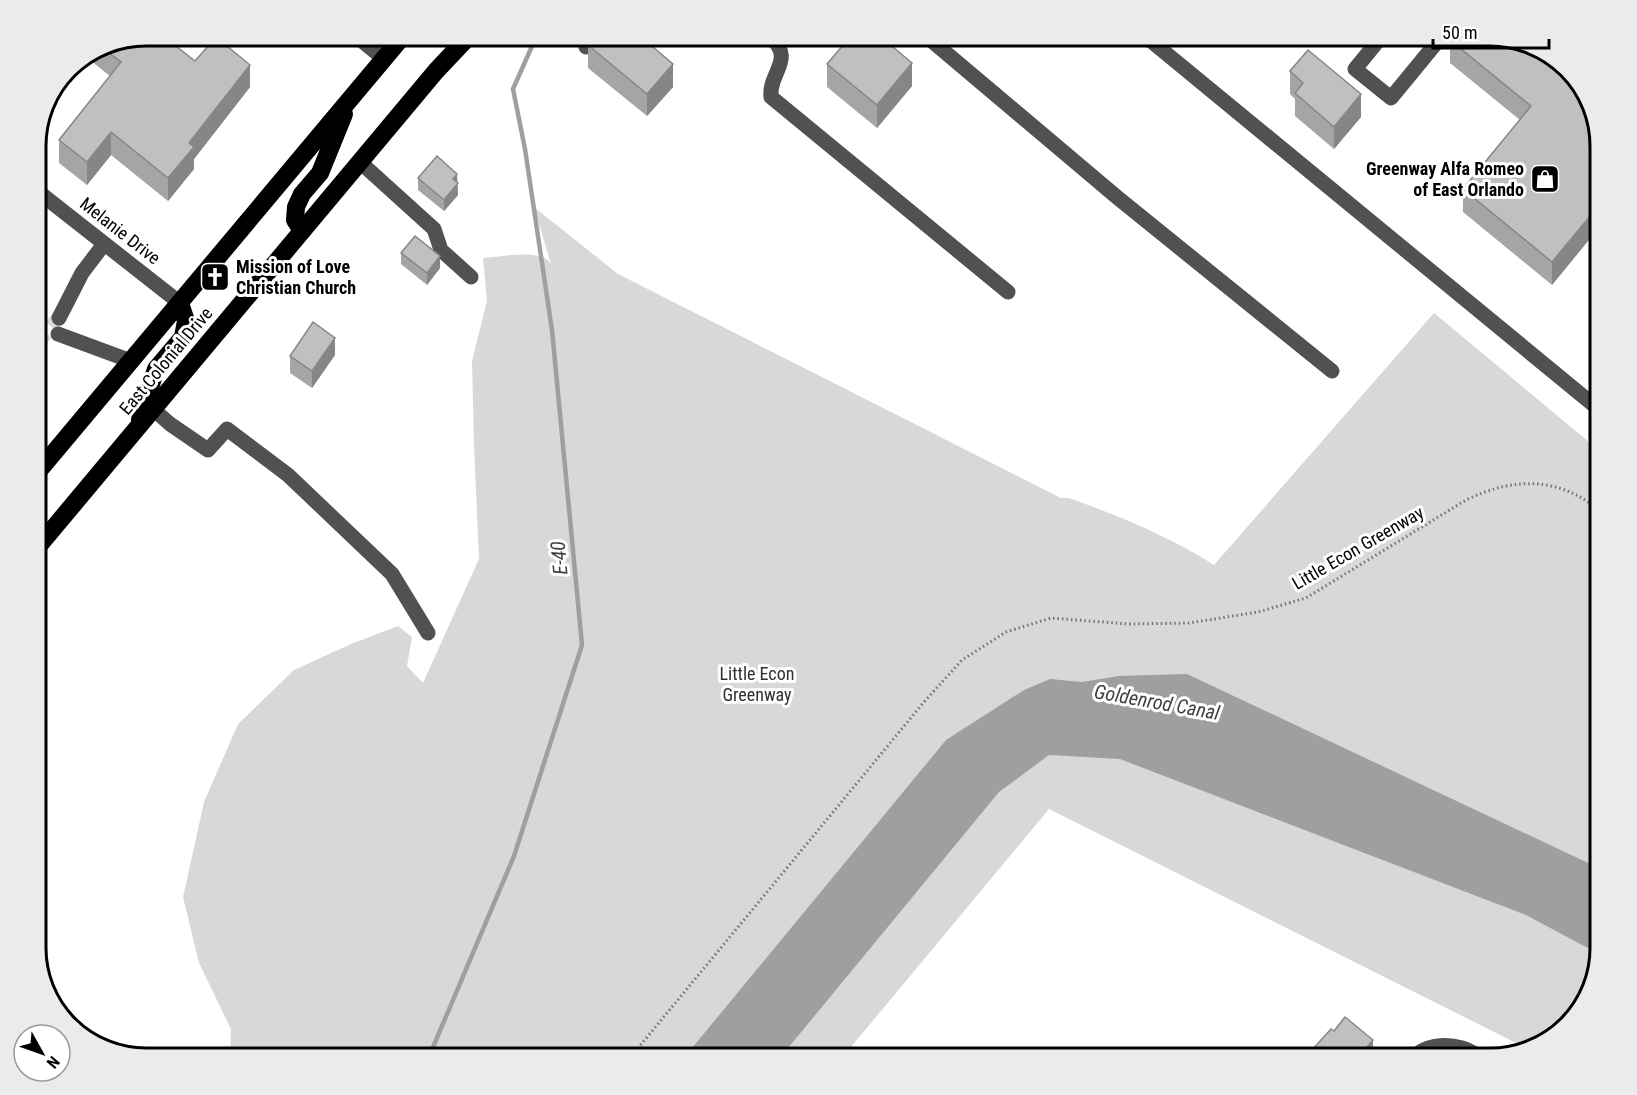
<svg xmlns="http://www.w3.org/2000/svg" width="1637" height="1095" viewBox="0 0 1637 1095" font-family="'Roboto Condensed',sans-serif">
<rect width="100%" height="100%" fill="#fff"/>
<path fill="#d8d8d8" d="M534 207 618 274 1061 498H1069C1120 516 1168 536 1214 565L1434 313 1601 452V949L1582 1010 1545 1044 1528 1049 1049 809 841 1059H230L231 1029 199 963 183 897 204 802 238 724 294 670 351 644 398 626 412 637 407 666 423 683 479 559 474 445 472 361 487 301 483 258C500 257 541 248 551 264Z"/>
<path fill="#9f9f9f" d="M1187 674 1601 869V949L1599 954 1526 915 1120 759 1049 755 999 792 779 1059H683L946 740 1024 690 1050 679 1082 682 1119 676Z"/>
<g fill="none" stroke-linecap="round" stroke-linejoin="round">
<path stroke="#9f9f9f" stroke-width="4.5" d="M428 1059 514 856 582 645 552 330 525 149 513 89 533 44 539 36"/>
<path stroke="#d9d9d9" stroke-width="15" stroke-dasharray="15 8" stroke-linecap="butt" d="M36 344 59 318"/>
<path stroke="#737373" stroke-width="3" stroke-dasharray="1.5 3" stroke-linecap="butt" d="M629 1059 924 702 962 660 1006 632 1051 618 1128 624 1189 623 1258 612 1306 598 1466 500C1513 477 1560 476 1601 512"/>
<g stroke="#515151" stroke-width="15">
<path d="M356 36 384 59"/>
<path d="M769 36C797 59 768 73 771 97L1008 292"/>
<path d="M926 36 1118 198 1332 371"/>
<path d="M1145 36 1601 411"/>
<path d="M1382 36 1355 69 1391 98 1442 36"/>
<path d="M586 47 593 36"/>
<path d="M360 162 434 229 441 250 471 277"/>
<path d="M36 190 180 303"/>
<path d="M59 318 82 273 104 244"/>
<path d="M58 334 131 361"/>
<path d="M153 409 170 424 208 450 227 429 288 475 392 574 428 633"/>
<path d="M1412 1059C1423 1045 1445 1043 1462 1048 1469 1050 1477 1055 1484 1059"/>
</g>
<g stroke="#000" stroke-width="18">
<path d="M302 231 295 220 296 207 302 194 320 173 344 114"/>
<path d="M140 419 156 369 183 337 186 321 180 303"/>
<path d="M36 474 403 36"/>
<path d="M36 549 436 71 469 36"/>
</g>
</g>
<g fill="#a5a5a5">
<path d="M1450 40 1601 146V225L1552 285 1463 212V189L1520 120 1450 63Z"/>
<path d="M105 44 195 61 250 87 194 159V169L168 201 111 155 87 185 59 163V140L110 76 86 57Z"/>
<path d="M588 45 673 87 647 116 588 68Z"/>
<path d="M827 64 912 86 877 128 827 87Z"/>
<path d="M1290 71 1361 117 1334 149 1295 116V99L1290 94Z"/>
<path d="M418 178 457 183 458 195 444 211 418 190Z"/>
<path d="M401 253 440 268 427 285 401 264Z"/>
<path d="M335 355 312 388 290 373V356Z"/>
</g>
<g fill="#868686">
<path d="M912 63V86L877 128V105Z"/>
<path d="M673 64V87L647 116V94Z"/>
<path d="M250 65V87L194 159V169L168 201V178L189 143Z"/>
<path d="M64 79V89L55 99Z"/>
<path d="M1361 94V117L1334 149V127Z"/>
<path d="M111 132V155L87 185V162Z"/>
<path d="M457 174 458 195 444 211V200L453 179Z"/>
<path d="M1601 203V225L1552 285V262Z"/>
<path d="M440 256V268L427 285V273Z"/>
<path d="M335 338V355L312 388V371Z"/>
<path d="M1373 1040V1057L1371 1059H1361V1054Z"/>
</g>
<g fill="#c0c0c0" stroke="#868686" stroke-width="1.5">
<path d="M147 36H163L195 61 216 37 250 65 189 143 194 147 168 178 111 132 87 162 59 140 121 62 101 47 105 44Z"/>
<path d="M596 36H640L673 64 647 94 588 45Z"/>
<path d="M851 36H880L912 63 877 105 827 64Z"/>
<path d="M1453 36H1490L1552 55 1589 97 1601 146V203L1552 262 1463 189 1531 106 1450 40Z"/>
<path d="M1308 50 1361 94 1334 127 1295 93 1303 83 1290 71Z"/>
<path d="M437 156 457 174 453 179 458 183 444 200 418 178Z"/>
<path d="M415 236 440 256 427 273 401 253Z"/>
<path d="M313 322 335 338 312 371 290 356Z"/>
<path d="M1345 1017 1373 1040 1361 1054 1364 1057 1363 1059H1310L1314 1053 1311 1051 1331 1029 1334 1031Z"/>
</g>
<defs>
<g id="shop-square" transform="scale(1.5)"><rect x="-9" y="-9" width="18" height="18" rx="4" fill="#000" stroke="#fff"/><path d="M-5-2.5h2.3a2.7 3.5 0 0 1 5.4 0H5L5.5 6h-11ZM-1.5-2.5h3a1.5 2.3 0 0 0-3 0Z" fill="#fff"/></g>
<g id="church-square" transform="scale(1.5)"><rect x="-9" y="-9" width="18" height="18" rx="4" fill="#000" stroke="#fff"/><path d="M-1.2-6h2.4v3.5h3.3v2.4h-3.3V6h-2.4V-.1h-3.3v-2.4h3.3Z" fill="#fff"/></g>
</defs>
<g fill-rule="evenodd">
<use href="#shop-square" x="1545" y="179"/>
<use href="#church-square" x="215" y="277"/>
</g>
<g text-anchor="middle" stroke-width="6" stroke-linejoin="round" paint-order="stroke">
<g font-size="18" font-weight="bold" fill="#000" stroke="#fff" text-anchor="end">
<text x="1524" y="175">Greenway Alfa Romeo<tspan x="1524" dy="21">of East Orlando</tspan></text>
<text x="236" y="273" text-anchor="start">Mission of Love<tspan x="236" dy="21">Christian Church</tspan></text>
</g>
<g font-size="18" fill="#000" stroke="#fff">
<text transform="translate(120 231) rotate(38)" y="6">Melanie Drive</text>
<text transform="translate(166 361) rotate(-50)" y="6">East Colonial Drive</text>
<text transform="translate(1358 548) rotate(-30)" y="6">Little Econ Greenway</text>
</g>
<g font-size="18" fill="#2f2f2f" stroke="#fff">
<text x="757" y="680">Little Econ<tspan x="757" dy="21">Greenway</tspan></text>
</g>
<g font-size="20" font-style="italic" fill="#404040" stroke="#fff">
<text transform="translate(559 558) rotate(-95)" y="7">E-40</text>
<text transform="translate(1157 702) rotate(10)" y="7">Goldenrod Canal</text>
</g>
</g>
<path d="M0 0H1637V1095H0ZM146 46H1490A100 100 0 0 1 1590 146V948A100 100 0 0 1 1490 1048H146A100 100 0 0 1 46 948V146A100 100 0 0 1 146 46Z" fill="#ebebeb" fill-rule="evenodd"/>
<path fill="none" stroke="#000" stroke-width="3" d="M146 46H1490A100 100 0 0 1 1590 146V948A100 100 0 0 1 1490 1048H146A100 100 0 0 1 46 948V146A100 100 0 0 1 146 46Z"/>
<g transform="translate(42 1053) rotate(130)"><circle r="28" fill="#ffffff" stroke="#999999" stroke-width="1.5"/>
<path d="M0-4.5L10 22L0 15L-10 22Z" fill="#000000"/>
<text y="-9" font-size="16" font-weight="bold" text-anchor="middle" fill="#000000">N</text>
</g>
<path d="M1433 39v9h116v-9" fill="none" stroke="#000000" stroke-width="3"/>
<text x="1442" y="39" font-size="18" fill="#000000" stroke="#ffffff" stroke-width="4.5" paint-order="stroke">50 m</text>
</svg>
